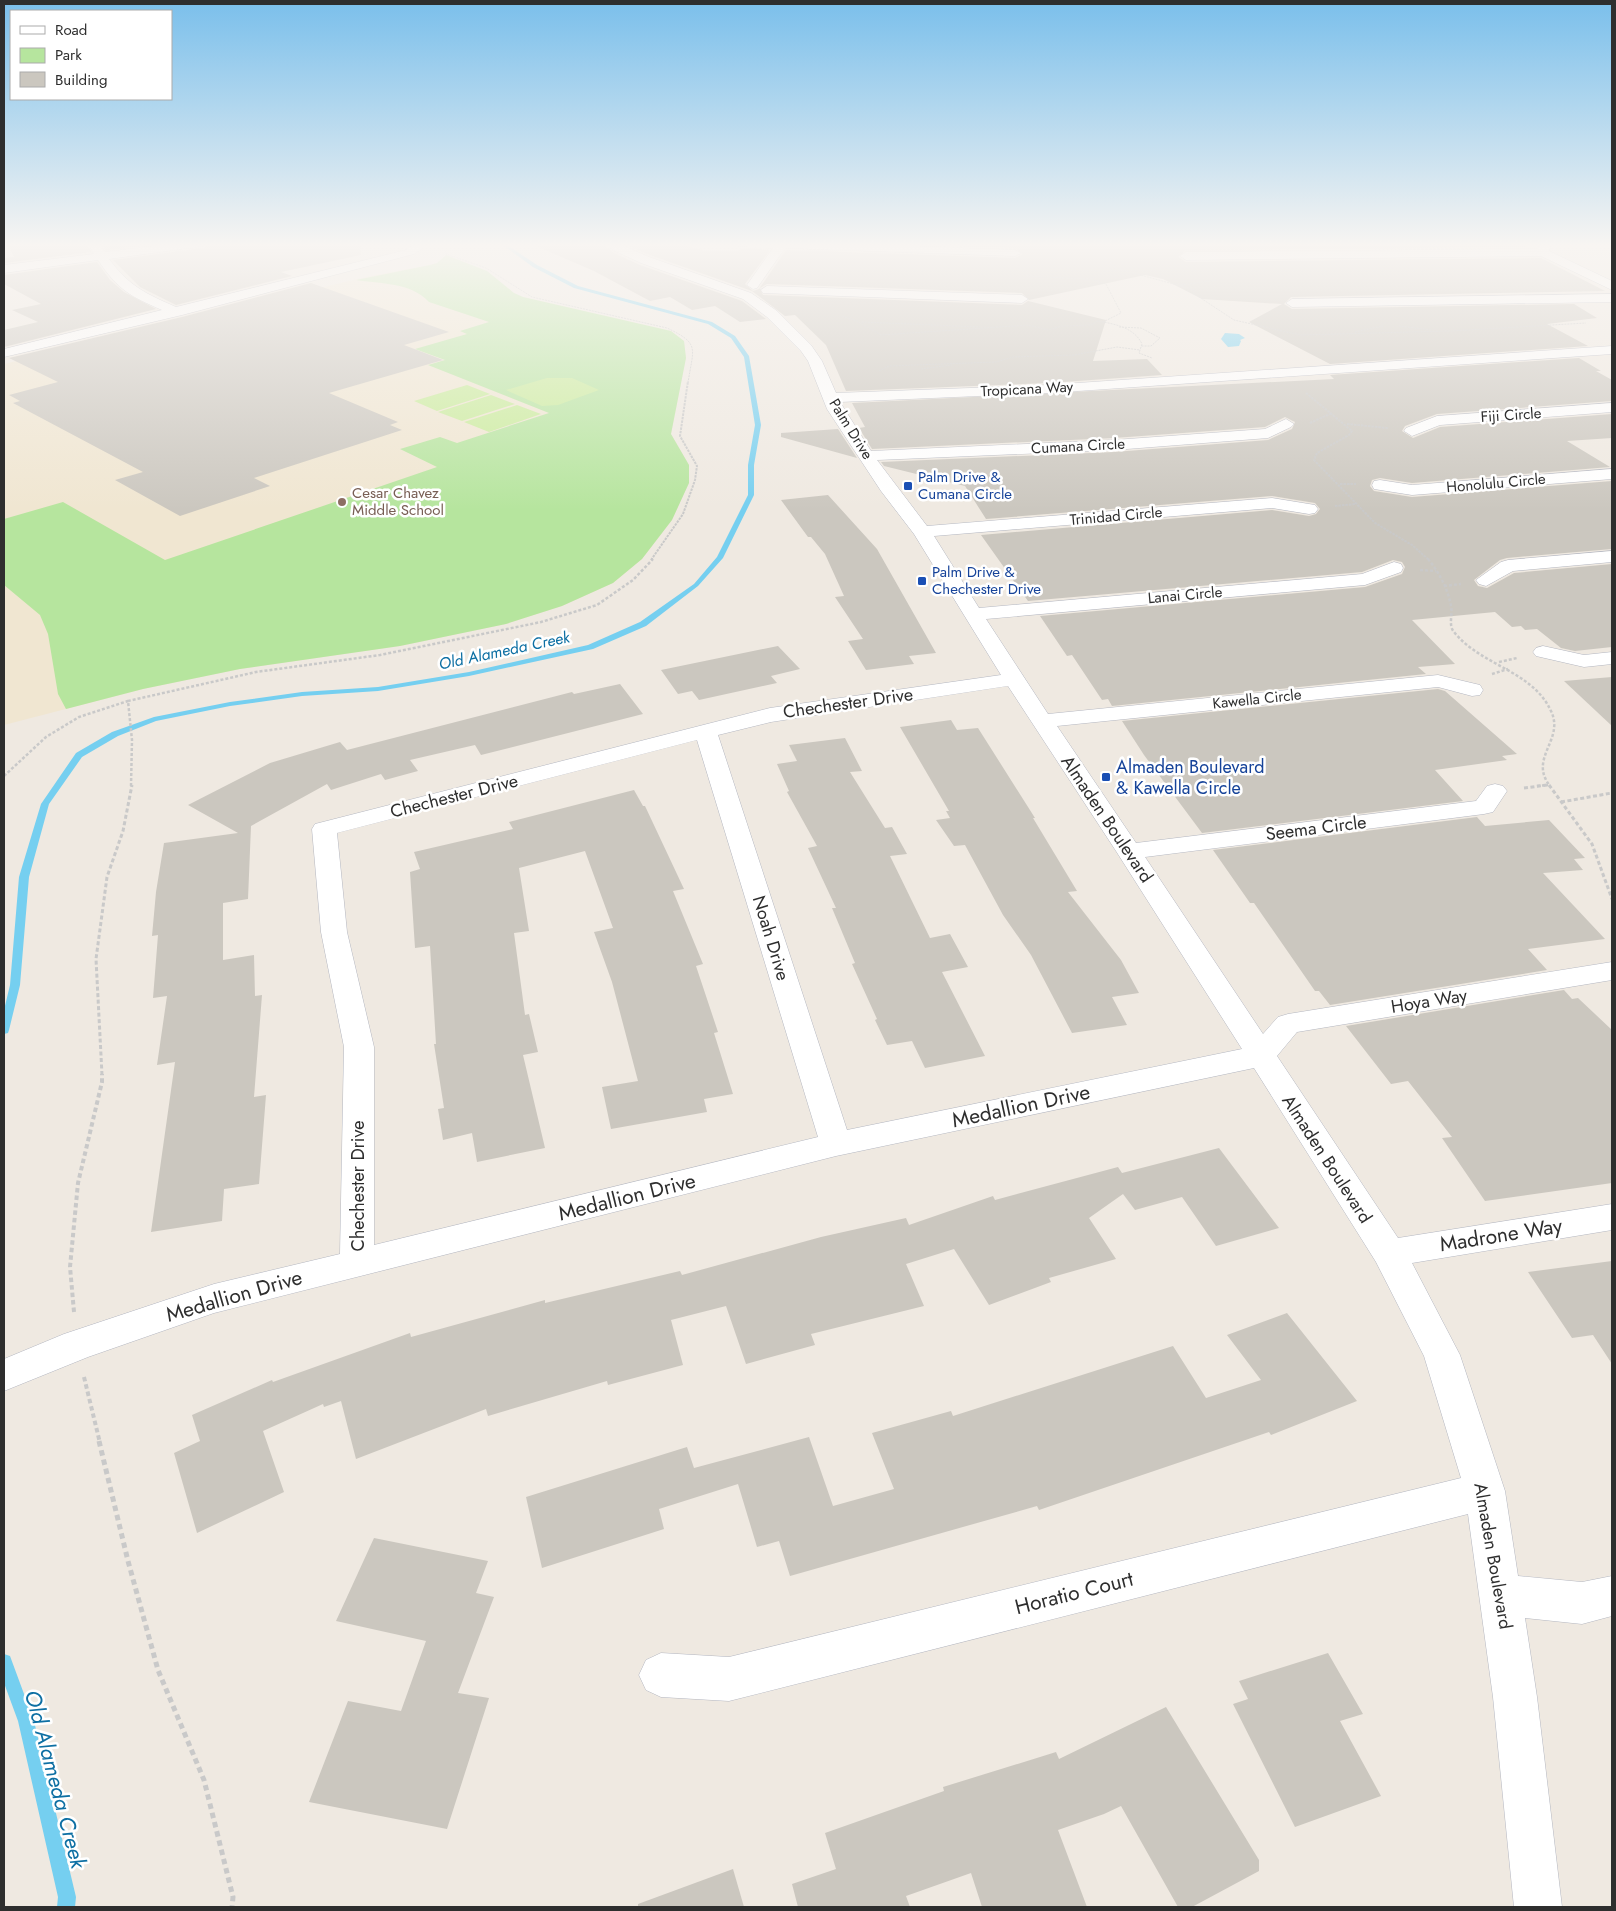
<svg xmlns="http://www.w3.org/2000/svg" width="1616" height="1911" viewBox="0 0 1616 1911" font-family="Jost,sans-serif">
<rect width="100%" height="100%" fill="#efe9e1"/>
<path fill="#f0e6d1" d="M446 255 487 271 514 293 523 297 671 331 684 341 686 358 671 434 689 465V483L672 520 642 559 613 583 562 606 506 624 400 646 240 669 143 689 4 725V364L370 276 430 265 437 263Z"/>
<path fill="#b6e59e" d="M446 255 487 271 514 293 523 297 671 331 684 341 686 358 671 434 689 465V483L672 520 642 559 613 583 562 606 506 624 400 646 240 669 143 689 66 709 58 694 48 634 40 615 4 585V519L63 502 165 560 437 467 400 449 440 437 457 443 549 413 428 365 445 360 415 349 467 334 460 331 489 322 429 302C411 282 380 284 356 280L430 265 437 263Z"/>
<g fill="#c9ec9a">
<path d="M547 378H572L599 390 558 405 542 406 506 390Z"/>
<path d="M467 385 490 394 437 411 414 401Z"/>
<path d="M491 395 515 404 462 421 438 412Z"/>
<path d="M517 405 541 414 489 432 464 422Z"/>
</g>
<path fill="#75cff0" d="M1225 333 1239 334 1245 338 1240 340 1241 341 1239 346 1228 347 1221 339Z"/>
<g fill="none" stroke-linecap="round" stroke-linejoin="round">
<g fill="#75cff0" fill-rule="evenodd">
<path d="M500 243H504L537 265 578 286 712 322 735 336 749 356 761 425 754 465V495L723 558 698 586 646 626 593 649 469 676 378 691 302 696 230 706 156 721 118 736 82 757 49 804 29 877 20 985 9 1030 8 1033 4 1034V1010L10 985 19 877 41 804 76 753 112 732 154 717 230 702 302 692 378 687 469 672 588 645 640 622 694 584 717 557 748 495V465L755 425 744 357 731 338 708 324 574 288 533 267Z"/>
<path d="M4 1654 10 1656 34 1721 76 1897 75 1907H57L58 1897 18 1721 4 1683Z"/>
</g>
</g>
<g fill="#cbc7bf">
<path d="M7 243H86L91 252 4 263V258L14 257Z"/>
<path d="M100 243H166L106 250Z"/>
<path d="M211 243H360L361 255 281 272 292 276 176 305 140 287 113 260 203 248Z"/>
<path d="M529 243H601L614 253 640 265 742 301 766 319 740 322 715 306 692 310 670 297 650 301 594 271Z"/>
<path d="M621 243H674L706 251H736L745 248 770 250 745 284 753 291 759 289 786 250 1015 258 1023 254 1015 248 868 243H1518L1526 247 1186 250 1178 257 1186 262 1541 258 1605 291 1291 297 1284 304 1292 309 1574 304 1597 318 1547 324 1588 346 1330 364 1249 322 1282 304 1202 299 1163 279 1145 275 1029 300 1022 293 767 284 760 288 763 295 1022 305 1028 301 1106 320 1093 361 1147 359 1162 375 1049 383 846 391 826 345 795 315 785 316 752 291 650 255Z"/>
<path d="M97 262 110 280 124 292 156 309 4 347V330L38 322 12 310 41 304 4 284V275Z"/>
<path d="M311 283 449 332 404 345 443 360 329 393 398 422 390 425 402 430 254 478 270 486 180 516 115 480 143 472 13 403 20 401 9 395 58 382 9 358 182 317Z"/>
<path d="M1579 358 1601 371H1596L1612 380V401L1437 414 1405 426 1402 431 1413 438 1440 427 1612 414V438L1567 441 1610 467 1412 483 1380 478 1372 480 1370 486 1374 491 1412 497 1612 481V549L1507 558 1500 560 1474 580 1478 586 1487 588 1514 573 1612 564V647L1575 651 1561 648 1537 629 1525 630 1521 626 1512 627 1495 612 1412 620 1455 664 1418 667 1426 674 1112 706 1108 699 1102 700 1072 655 1067 656 1040 616 1365 587 1402 574 1405 567 1402 562 1393 560 1362 572 1028 601 981 535 1272 510 1309 516 1316 514 1320 509 1315 503 1272 496 986 519 965 486 884 466 881 462 1114 452 1268 440 1292 429 1295 422 1285 417 1265 427 1114 438 872 449 859 428 865 427 852 403 1334 379 1330 375Z"/>
<path d="M838 429 857 458 781 437V433Z"/>
<path d="M828 495 877 549 936 653 909 656 914 664 866 670 848 641 863 639 835 597 844 596 825 554 811 537H808L781 500Z"/>
<path d="M778 646 800 669 771 676 777 683 699 700 692 691 678 694 661 670Z"/>
<path d="M1612 677V726L1564 681Z"/>
<path d="M620 684 643 714 481 755 475 745 410 760 418 771 385 780 381 774 331 790 327 784 251 826 248 899 223 903V960L254 955 255 996 262 995 254 1097 266 1095 259 1184 224 1189 222 1221 151 1232 175 1062 157 1065 167 996 153 998 158 935 152 936 156 892 164 843 238 833 188 805 270 763 340 742 347 750 572 692 574 694Z"/>
<path d="M1438 689 1445 691 1517 754 1502 756 1507 760 1435 770 1463 801 1202 833 1144 755 1122 721Z"/>
<path d="M951 720 957 730 978 728 1035 818H1033L1077 891 1068 892 1121 960 1139 993 1112 997 1127 1025 1072 1033 1031 955 1003 915 965 845 954 846 936 820 950 818 946 811H949L900 727Z"/>
<path d="M845 738 862 771 850 772 885 828 892 827 907 854 890 856 930 938 950 934 968 967 942 972 985 1056 925 1068 912 1041 887 1045 875 1020 877 1019 852 964 855 963 832 908H836L808 848 817 846 787 792 789 791 777 764 797 761 789 745Z"/>
<path d="M634 790 643 806H645L684 889 673 891 703 964 696 966 718 1032 714 1033 733 1094 704 1099 707 1112 611 1129 602 1087 638 1081 612 982 594 932 613 928 585 851 519 868 529 931 514 933 525 1015 529 1014 538 1052 523 1055 545 1148 477 1162 472 1133 443 1140 438 1109 444 1108 434 1044H436L430 946 415 948 410 872 420 869 414 852 513 829 509 822Z"/>
<path d="M1477 817 1485 826 1549 820 1585 858 1574 859 1583 870 1543 873 1605 939 1528 949 1547 970 1330 1005 1319 991H1315L1254 903H1250L1213 850Z"/>
<path d="M1564 990 1572 999 1578 998 1612 1030V1183L1485 1201 1442 1138 1452 1137 1408 1081 1391 1084 1346 1026Z"/>
<path d="M1219 1148 1279 1228 1216 1246 1182 1197 1135 1210 1123 1194 1089 1218 1116 1259 1049 1278 1051 1282 989 1305 954 1249 906 1264 924 1306 811 1334 815 1345 746 1364 726 1306 671 1320 683 1365 608 1385 607 1381 488 1416 486 1409 356 1459 341 1401 324 1407 323 1404 263 1431 284 1492 197 1533 174 1453 200 1441 192 1415 272 1380 273 1382 410 1333 411 1337 545 1300V1303L680 1271 682 1275 821 1237 906 1218 909 1225 993 1196 995 1200 1118 1167 1122 1173Z"/>
<path d="M1612 1261V1364L1593 1335 1572 1338 1528 1272Z"/>
<path d="M1287 1313 1357 1401 1271 1435 1269 1432 1039 1510 1037 1506 790 1576 779 1541 757 1547 738 1484 659 1509 664 1529 542 1568 526 1497 687 1447 694 1468 809 1437 833 1506 894 1489 872 1433 951 1411 953 1416 1173 1346 1206 1398 1261 1380 1227 1335Z"/>
<path d="M374 1538 488 1561 476 1593 494 1597 458 1693 489 1698 447 1829 309 1802 348 1701 401 1711 426 1641 336 1621Z"/>
<path d="M1328 1653 1363 1714 1340 1721 1381 1796 1295 1827 1233 1704 1248 1699 1239 1681Z"/>
<path d="M1166 1707 1259 1860V1871L1192 1907H1178L1121 1806 1104 1814 1058 1830 1087 1907H982L971 1873 906 1896 910 1907H798L792 1884 836 1869 825 1833 944 1791 943 1787 1056 1752 1059 1759Z"/>
<path d="M733 1869 744 1907H638V1904Z"/>
</g>
<g fill="none" stroke-linecap="round" stroke-linejoin="round">
<g stroke="#b4b7c1" stroke-width="1">
<g id="minor">
<path d="M88 243H98L105 252 179 243H209L203 246 109 259C129 286 146 294 176 307L406 250 413 245 412 243H425L427 245 414 254 182 315 4 357V349L162 310C130 296 118 290 98 260L4 273V265L94 254Z"/>
<path d="M603 243H617L649 257 751 293 777 311 811 345 822 361 836 393 1049 385 1612 346V354L1049 393 840 402 871 451 1114 440 1265 429 1286 419 1294 424 1291 427 1268 438 1114 450 877 460 927 526 1272 498 1315 505 1318 509 1315 513 1309 514 1272 508 934 536 979 608 1362 574 1394 562 1401 564 1403 568 1401 572 1365 585 986 619 1048 714 1438 675 1480 685 1483 690 1480 695 1472 696 1438 687 1057 726 1136 843 1476 801 1487 786 1495 784 1503 786 1507 791 1493 812 1484 814 1145 857 1263 1034 1278 1017 1288 1014 1612 962V980L1297 1032 1277 1056 1398 1238 1612 1204V1230L1412 1263 1460 1355 1505 1491 1518 1576 1582 1582 1612 1576V1616L1582 1624 1525 1618 1537 1697 1562 1907H1514L1493 1697 1468 1514 729 1701 661 1697 646 1690 639 1675 646 1660 661 1653 729 1657 1461 1478 1424 1356 1376 1262 1254 1068 836 1156 214 1313 88 1357 4 1391V1359L64 1334 214 1284 340 1254 344 1047 321 932 312 829 315 824 770 708 1001 675 914 534 881 491 827 409 808 361 801 351 767 317 743 299 641 263 615 251ZM1008 686 1116 851 1242 1049 847 1130 718 735 771 722ZM697 740 818 1137 374 1245V1047L347 932 337 833Z"/>
<path d="M733 243H826L1015 250 1021 253 1015 256 785 248 757 288 753 289 747 285 773 248 739 246Z"/>
<path d="M1539 243H1551L1549 251 1612 281V290L1541 256 1186 260 1180 256 1186 252 1538 249Z"/>
<path d="M767 286 1022 295 1028 299 1022 303 763 293 761 290Z"/>
<path d="M1612 294V302L1292 307 1286 303 1292 299Z"/>
<path d="M1612 403V412L1440 425 1412 436 1404 431 1406 428 1437 416Z"/>
<path d="M1612 469V479L1412 495 1374 489 1372 485 1374 481 1380 480 1412 485Z"/>
<path d="M1612 551V562L1513 571 1486 586 1479 584 1476 580 1501 562 1508 560Z"/>
<path d="M1543 646 1584 655 1612 652V664L1584 667 1536 656 1533 652 1536 648Z"/>
</g>
</g>
<g stroke="#c9c9c9" stroke-width="1" stroke-dasharray="2 1" stroke-linecap="butt">
<path d="M450 243 445 249 446 254 486 268 532 297 667 328C701 344 693 348 688 383"/>
<path d="M1115 268 1195 290 1193 293 1234 320 1300 335 1450 331 1586 323"/>
<path d="M1026 276 1089 279 1106 284 1121 313 1103 322"/>
<path d="M1090 279 1115 268 1093 243"/>
<path d="M1181 285 1217 280"/>
<path d="M842 316 857 321 881 335 1028 325 1048 330 1062 326 1091 325 1098 321C1114 324 1134 327 1142 344L1139 353 1152 358"/>
<path d="M862 322 980 327"/>
<path d="M1399 326 1432 330"/>
<path d="M1119 327 1141 328 1160 338 1151 346H1141"/>
<path d="M1355 332 1383 326"/>
<path d="M921 369 952 365"/>
<path d="M879 371 889 366 996 362 1013 357 1074 355 1117 347 1140 350"/>
</g>
<g stroke="#c9c9c9" stroke-width="2" stroke-dasharray="2.5 1" stroke-linecap="butt">
<path d="M1306 393 1352 431 1349 435 1317 453 1314 460 1375 523 1412 545 1429 560"/>
<path d="M1310 423 1332 413"/>
<path d="M1347 424 1388 428"/>
<path d="M1340 484H1356"/>
<path d="M1335 506 1356 504"/>
<path d="M651 560 683 514 695 480 697 466 680 436 688 381"/>
</g>
<g stroke="#c9c9c9" stroke-width="2.5" stroke-dasharray="3 2" stroke-linecap="butt">
<path d="M1428 559C1439 572 1448 589 1451 606 1453 615 1448 625 1454 632 1481 666 1532 670 1551 711 1565 740 1528 758 1550 786"/>
<path d="M1420 570 1436 571"/>
<path d="M1444 586 1461 584"/>
<path d="M1499 662 1517 658"/>
<path d="M1492 674 1508 669"/>
<path d="M4 776 46 737 79 717 128 701"/>
<path d="M131 786 132 740 128 701 256 672 380 655 541 622 597 605 633 580 653 559"/>
<path d="M1537 786 1548 785"/>
</g>
<g stroke="#c9c9c9" stroke-width="3" stroke-dasharray="4 2.5" stroke-linecap="butt">
<path d="M1549 785 1592 844 1612 899"/>
<path d="M1524 788 1547 785"/>
<path d="M1561 802 1612 793"/>
<path d="M102 1075 96 959 107 877 123 831 132 785"/>
</g>
<g stroke="#c9c9c9" stroke-width="4" stroke-dasharray="4.5 3" stroke-linecap="butt">
<path d="M74 1312 70 1267 78 1183 102 1082V1074"/>
<path d="M84 1377 100 1443"/>
</g>
<path stroke="#c9c9c9" stroke-width="5" stroke-dasharray="5.5 4" stroke-linecap="butt" d="M99 1441 128 1561 158 1670 204 1780 233 1897 232 1907"/>
<use href="#minor" fill="#fff" fill-rule="evenodd"/>
</g>
<linearGradient id="sky" x2="0" y2="1"><stop stop-color="#7abfeb"/><stop offset="0.48" stop-color="#f8f5f2"/><stop offset="1" stop-color="#f8f5f2" stop-opacity="0"/></linearGradient>
<rect width="1616" height="510" fill="url(#sky)"/>
<g fill="#1a4fb4" stroke="#fff" stroke-width="2">
<rect x="903" y="481" width="10" height="10" rx="2.5"/>
<rect x="917" y="576" width="10" height="10" rx="2.5"/>
<rect x="1101" y="772" width="10" height="10" rx="2.5"/>
</g>
<circle fill="#8d6e63" stroke="#fff" stroke-width="2" cx="342" cy="502" r="5"/>
<g text-anchor="middle" stroke-width="5" stroke-linejoin="round" paint-order="stroke">
<g font-size="15" fill="#2e2e2e" stroke="#fff">
<text transform="translate(1027 389) rotate(-3)" y="5">Tropicana Way</text>
<text transform="translate(1511 415) rotate(-4)" y="5">Fiji Circle</text>
<text transform="translate(851 429) rotate(58)" y="5">Palm Drive</text>
<text transform="translate(1078 446) rotate(-3)" y="5">Cumana Circle</text>
<text transform="translate(1496 483) rotate(-5)" y="5">Honolulu Circle</text>
<text transform="translate(1116 516) rotate(-5)" y="5">Trinidad Circle</text>
<text transform="translate(1185 595) rotate(-5)" y="5">Lanai Circle</text>
<text transform="translate(1257 699) rotate(-6)" y="5">Kawella Circle</text>
</g>
<g font-size="15" fill="#164399" stroke="#fff" text-anchor="start">
<text x="918" y="482">Palm Drive &amp;<tspan x="918" dy="17">Cumana Circle</tspan></text>
<text x="932" y="577">Palm Drive &amp;<tspan x="932" dy="17">Chechester Drive</tspan></text>
</g>
<g font-size="15" fill="#785e54" stroke="#fff" text-anchor="start">
<text x="352" y="498">Cesar Chavez<tspan x="352" dy="17">Middle School</tspan></text>
</g>
<g font-size="16" font-style="italic" fill="#0d6fa3" stroke="#fff">
<text transform="translate(504 650) rotate(-12)" y="6">Old Alameda Creek</text>
</g>
<g font-size="18" fill="#2e2e2e" stroke="#fff">
<text transform="translate(848 703) rotate(-8)" y="6">Chechester Drive</text>
<text transform="translate(454 796) rotate(-14)" y="6">Chechester Drive</text>
<text transform="translate(1107 819) rotate(56)" y="6">Almaden Boulevard</text>
<text transform="translate(1316 828) rotate(-7)" y="6">Seema Circle</text>
<text transform="translate(771 938) rotate(73)" y="6">Noah Drive</text>
<text transform="translate(1429 1001) rotate(-9)" y="6">Hoya Way</text>
<text transform="translate(1327 1159) rotate(57)" y="6">Almaden Boulevard</text>
<text transform="translate(358 1186) rotate(-90)" y="6">Chechester Drive</text>
<text transform="translate(1493 1556) rotate(80)" y="6">Almaden Boulevard</text>
</g>
<g font-size="18" fill="#164399" stroke="#fff" text-anchor="start">
<text x="1116" y="773">Almaden Boulevard<tspan x="1116" dy="21">&amp; Kawella Circle</tspan></text>
</g>
<g font-size="21" fill="#2e2e2e" stroke="#fff">
<text transform="translate(1021 1106) rotate(-12)" y="7">Medallion Drive</text>
<text transform="translate(627 1197) rotate(-14)" y="7">Medallion Drive</text>
<text transform="translate(1501 1235) rotate(-9)" y="7">Madrone Way</text>
<text transform="translate(234 1296) rotate(-16)" y="7">Medallion Drive</text>
<text transform="translate(1074 1593) rotate(-14)" y="7">Horatio Court</text>
</g>
<g font-size="22" font-style="italic" fill="#0d6fa3" stroke="#fff">
<text transform="translate(56 1779) rotate(75)" y="8">Old Alameda Creek</text>
</g>
</g>
<rect width="1616" height="1911" fill="none" stroke="#2e2e2e" stroke-width="10"/>
<rect x="10" y="10" width="162" height="90" fill="#ffffff" stroke="#ababab"/>
<rect x="20" y="26" width="25" height="8" fill="#ffffff" stroke="#ababab"/>
<text x="55" y="35" font-size="15" fill="#2e2e2e">Road</text>
<rect x="20" y="48" width="25" height="15" fill="#b6e59e" stroke="#ababab"/>
<text x="55" y="60" font-size="15" fill="#2e2e2e">Park</text>
<rect x="20" y="72" width="25" height="15" fill="#cbc7bf" stroke="#ababab"/>
<text x="55" y="85" font-size="15" fill="#2e2e2e">Building</text>
</svg>
